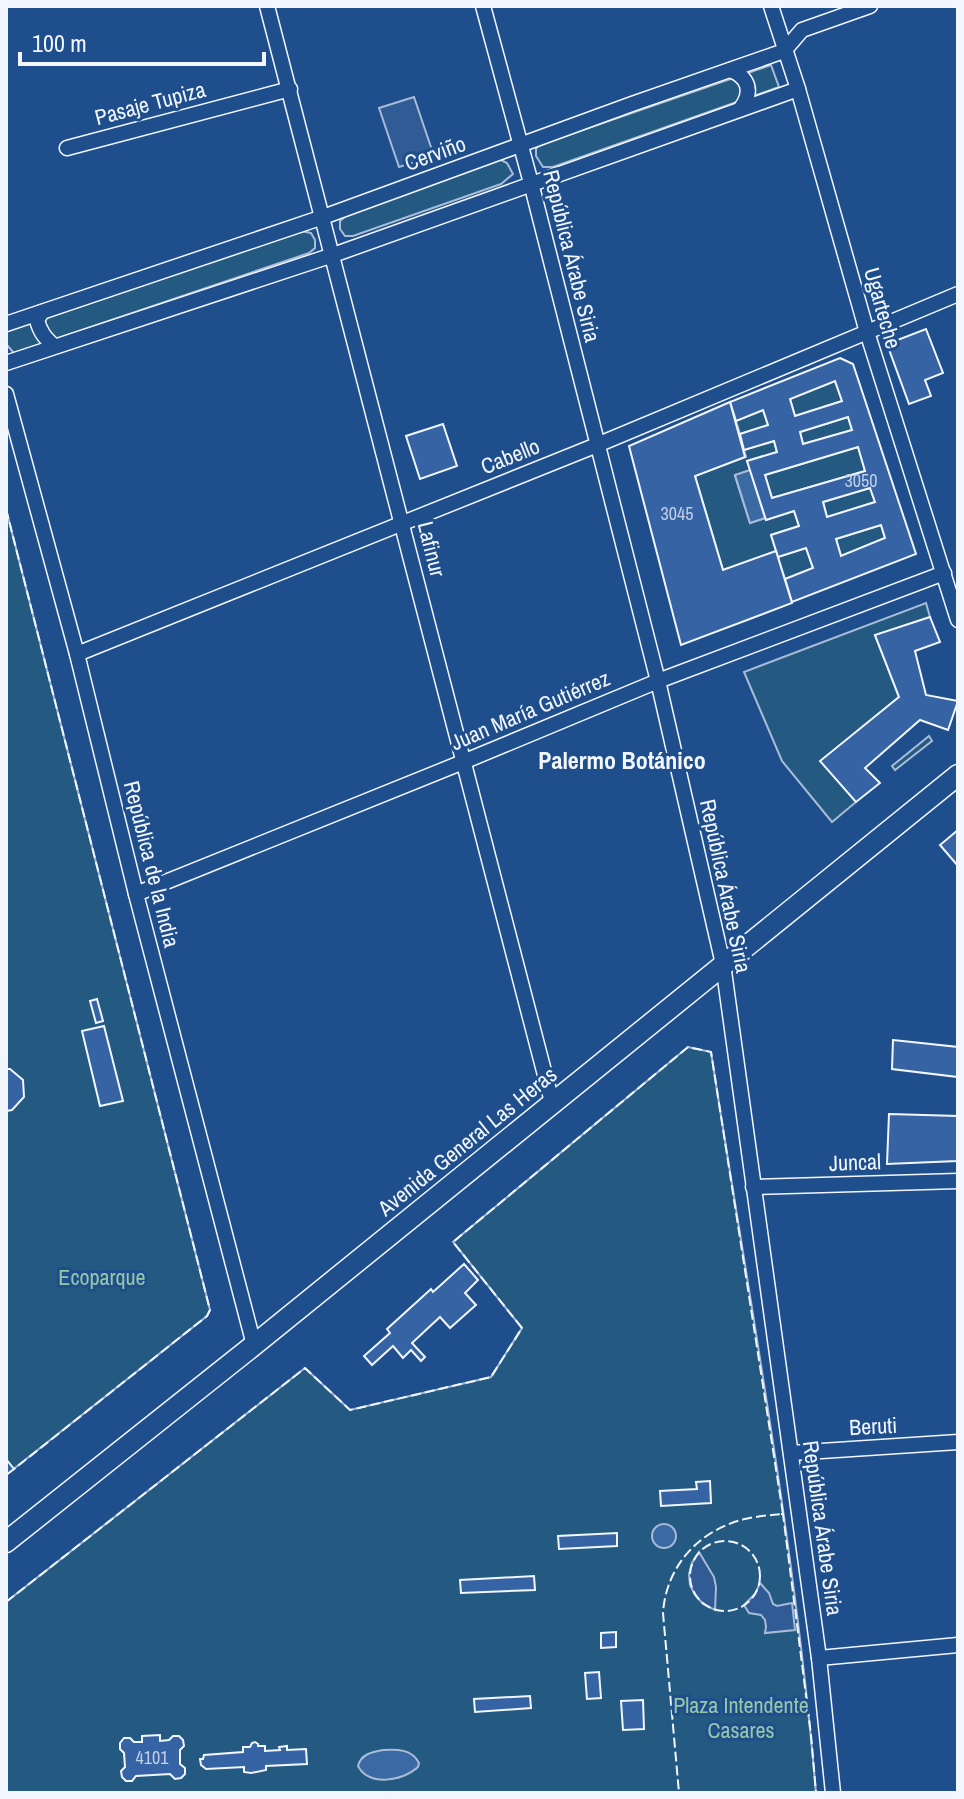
<svg xmlns="http://www.w3.org/2000/svg" width="964" height="1799" viewBox="0 0 964 1799" font-family="'Archivo Narrow',sans-serif">
<rect width="100%" height="100%" fill="#1f4e8c"/>
<g fill="#245a82" stroke="#a8bbd7" stroke-width="2">
<path d="M771 65 779 87 553 167H543L536 156V149L539 145Z"/>
<path d="M499 159 507 163 513 174 501 184 353 236H345L340 229V221L346 216Z"/>
<path d="M301 231 311 233 315 240V248L309 253 14 353 6 344V332Z"/>
<path d="M835 381 842 401 795 416 790 399Z"/>
<path d="M763 410 768 425 740 434 736 421Z"/>
<path d="M848 417 852 430 803 444 800 432Z"/>
<path d="M774 441 777 452 747 461 750 470 735 476 750 523 765 518 766 520 794 511 799 526 771 535 776 551 723 570 695 476 746 457 744 450Z"/>
<path d="M858 447 865 471 772 498 765 475Z"/>
<path d="M870 488 875 502 827 517 823 502Z"/>
<path d="M6 509 210 1310 207 1316 6 1475Z"/>
<path d="M881 525 885 538 841 556 836 539Z"/>
<path d="M806 548 813 568 785 579 778 557Z"/>
<path d="M926 603 930 617 875 635 899 697 821 761 856 802 832 822 782 761 744 672Z"/>
<path d="M929 736 932 741 895 770 892 766Z"/>
<path d="M688 1047 711 1052C749 1298 795 1544 816 1793H6V1602L305 1368 350 1410 491 1377 522 1328 453 1242Z"/>
</g>
<g fill="#305b95" stroke="#a8bbd7" stroke-width="2">
<path d="M414 97 434 156 399 167 379 108Z"/>
<path d="M699 1552 714 1577 716 1587 715 1610 703 1604 695 1595 690 1585 689 1574 692 1563Z"/>
<path d="M760 1583 769 1593 773 1604 777 1606 792 1603 795 1630 765 1633 766 1627 765 1620 761 1615 749 1613 744 1605 755 1594Z"/>
</g>
<g fill="#3b69a3" stroke="#a8bbd7" stroke-width="2">
<path d="M750 470 765 518 750 523 735 475Z"/>
<circle cx="664" cy="1536" r="12"/>
<path d="M383 1750C397 1749 412 1749 419 1763L418 1767C403 1781 369 1787 358 1766 361 1754 372 1752 383 1750Z"/>
</g>
<g fill="#3563a3" stroke="#f2f6ff" stroke-width="2" fill-rule="evenodd">
<path d="M926 329 943 373 925 380 931 396 909 404 887 344Z"/>
<path d="M840 358 853 364 916 554 792 602 785 579 813 568 806 548 778 557 771 535 799 526 794 511 766 520 747 461 777 452 774 441 744 450 740 434 768 425 763 410 736 421 730 402ZM835 381 842 401 795 416 790 399ZM848 417 852 430 803 444 800 432ZM858 447 865 471 772 498 765 475ZM870 488 875 502 827 517 823 502ZM881 525 885 538 841 556 836 539Z"/>
<path d="M730 402 745 457 695 476 723 570 776 551 792 603 681 645 629 446Z"/>
<path d="M443 424 457 466 420 479 406 436Z"/>
<path d="M930 617 940 642 915 651 926 695 958 701 948 730 920 720 865 768 880 783 856 802 820 761 899 697 875 635Z"/>
<path d="M958 830V866L940 845Z"/>
<path d="M97 999 103 1021 96 1023 90 1001Z"/>
<path d="M104 1026 123 1101 100 1106 82 1031Z"/>
<path d="M893 1040 958 1047V1077L892 1069Z"/>
<path d="M6 1069H10L23 1080 24 1097 12 1110 6 1111Z"/>
<path d="M889 1114 958 1116 957 1161 887 1164Z"/>
<path d="M464 1264 478 1280 465 1293 476 1305 450 1328 440 1317 412 1343 425 1357 421 1361 411 1350 403 1358 393 1346 372 1365 364 1356 390 1333 387 1329 431 1289 433 1292Z"/>
<path d="M6 1459 14 1469 6 1475Z"/>
<path d="M710 1481 711 1503 661 1506 660 1491 697 1489 696 1482Z"/>
<path d="M617 1533V1546L559 1549 558 1536Z"/>
<path d="M534 1576 535 1590 461 1593 460 1580Z"/>
<path d="M616 1632V1647L601 1648V1633Z"/>
<path d="M599 1672 601 1698 587 1699 585 1673Z"/>
<path d="M530 1696 531 1708 475 1712 474 1699Z"/>
<path d="M643 1700 644 1729 623 1730 621 1701Z"/>
<path d="M160 1735V1741L169 1740 173 1736H179L183 1740 184 1746 180 1750V1764L185 1768V1774L181 1778 175 1779 170 1774 136 1776 132 1781H126L122 1777 121 1771 125 1767 124 1753 120 1749V1743L124 1738H130L134 1742H142V1736Z"/>
<path d="M255 1742 258 1744V1746H265V1751L280 1750 279 1747 287 1746V1750L306 1749 307 1764 266 1766V1770L251 1773 244 1772V1767L206 1769 201 1765 200 1759H203L204 1755 243 1752V1747H250L252 1743Z"/>
</g>
<g fill="none" stroke-linecap="round" stroke-linejoin="round">
<g stroke="#f2f6ff" stroke-width="17">
<g id="street">
<path d="M267 6 552 1102"/>
<path d="M483 6 531 183 658 681 723 964 819 1658 833 1793"/>
<path d="M771 6 798 89 867 332 958 620"/>
<path d="M730 70C749 77 753 92 741 108"/>
<path d="M67 148 290 89"/>
<path d="M42 312 37 320C40 332 45 338 54 346"/>
<path d="M6 324 323 217 632 104 784 51 802 30 870 6"/>
<path d="M6 363 333 255 798 89"/>
<path d="M6 394 77 654 136 894 254 1345"/>
<path d="M77 654 597 445 958 294"/>
<path d="M136 894 463 762 658 681 944 573"/>
<path d="M753 1187 958 1181"/>
<path d="M791 1453 958 1442"/>
<path d="M819 1658 958 1645"/>
</g>
</g>
<g stroke="#f2f6ff" stroke-width="23">
<path id="secondary" d="M6 1542 254 1345 958 775"/>
</g>
<use href="#street" stroke="#1f4e8c" stroke-width="14"/>
<use href="#secondary" stroke="#1f4e8c" stroke-width="20"/>
<g stroke="#f2f6ff" stroke-width="2" stroke-dasharray="10 4" stroke-linecap="butt">
<path d="M6 509 210 1310 207 1316 14 1469"/>
<path d="M781 1514H783L811 1735 816 1793"/>
<circle cx="725" cy="1576" r="35"/>
<path d="M6 1602 305 1368 350 1410 491 1377 522 1328 453 1242 688 1047 711 1052 783 1514C771 1515 758 1516 745 1519 699 1530 666 1566 663 1613L679 1793"/>
</g>
</g>
<g text-anchor="middle" stroke-width="6" stroke-linejoin="round" paint-order="stroke">
<g font-size="18" fill="#c3d1e8">
<text x="861" y="487">3050</text>
<text x="677" y="520">3045</text>
<text x="152" y="1764">4101</text>
</g>
<g font-size="22" fill="#f2f6ff" stroke="#1f4e8c">
<text transform="translate(150 103) rotate(-15)" y="8">Pasaje Tupiza</text>
<text transform="translate(435 153) rotate(-20)" y="8">Cerviño</text>
<text transform="translate(572 256) rotate(76)" y="8">República Árabe Siria</text>
<text transform="translate(883 308) rotate(74)" y="8">Ugarteche</text>
<text transform="translate(510 456) rotate(-22)" y="8">Cabello</text>
<text transform="translate(432 549) rotate(76)" y="8">Lafinur</text>
<text transform="translate(530 710) rotate(-23)" y="8">Juan María Gutiérrez</text>
<text transform="translate(152 864) rotate(76)" y="8">República de la India</text>
<text transform="translate(726 886) rotate(78)" y="8">República Árabe Siria</text>
<text transform="translate(467 1141) rotate(-39)" y="8">Avenida General Las Heras</text>
<text transform="translate(855 1162) rotate(-2)" y="8">Juncal</text>
<text transform="translate(873 1426) rotate(-3)" y="8">Beruti</text>
<text transform="translate(823 1528) rotate(82)" y="8">República Árabe Siria</text>
</g>
<g font-size="22" fill="#97c8a6" stroke="#1f4e8c">
<text x="102" y="1285">Ecoparque</text>
<text x="741" y="1713">Plaza Intendente<tspan x="741" dy="25">Casares</tspan></text>
</g>
<g font-size="24" font-weight="bold" fill="#f2f6ff" stroke="#1f4e8c">
<text x="622" y="769">Palermo Botánico</text>
</g>
</g>
<rect width="964" height="1799" fill="none" stroke="#f2f6ff" stroke-width="16"/>
<path d="M20 52v12h244v-12" fill="none" stroke="#f2f6ff" stroke-width="4"/>
<text x="32" y="52" font-size="24" fill="#f2f6ff" stroke="#1f4e8c" stroke-width="6" paint-order="stroke">100 m</text>
</svg>
